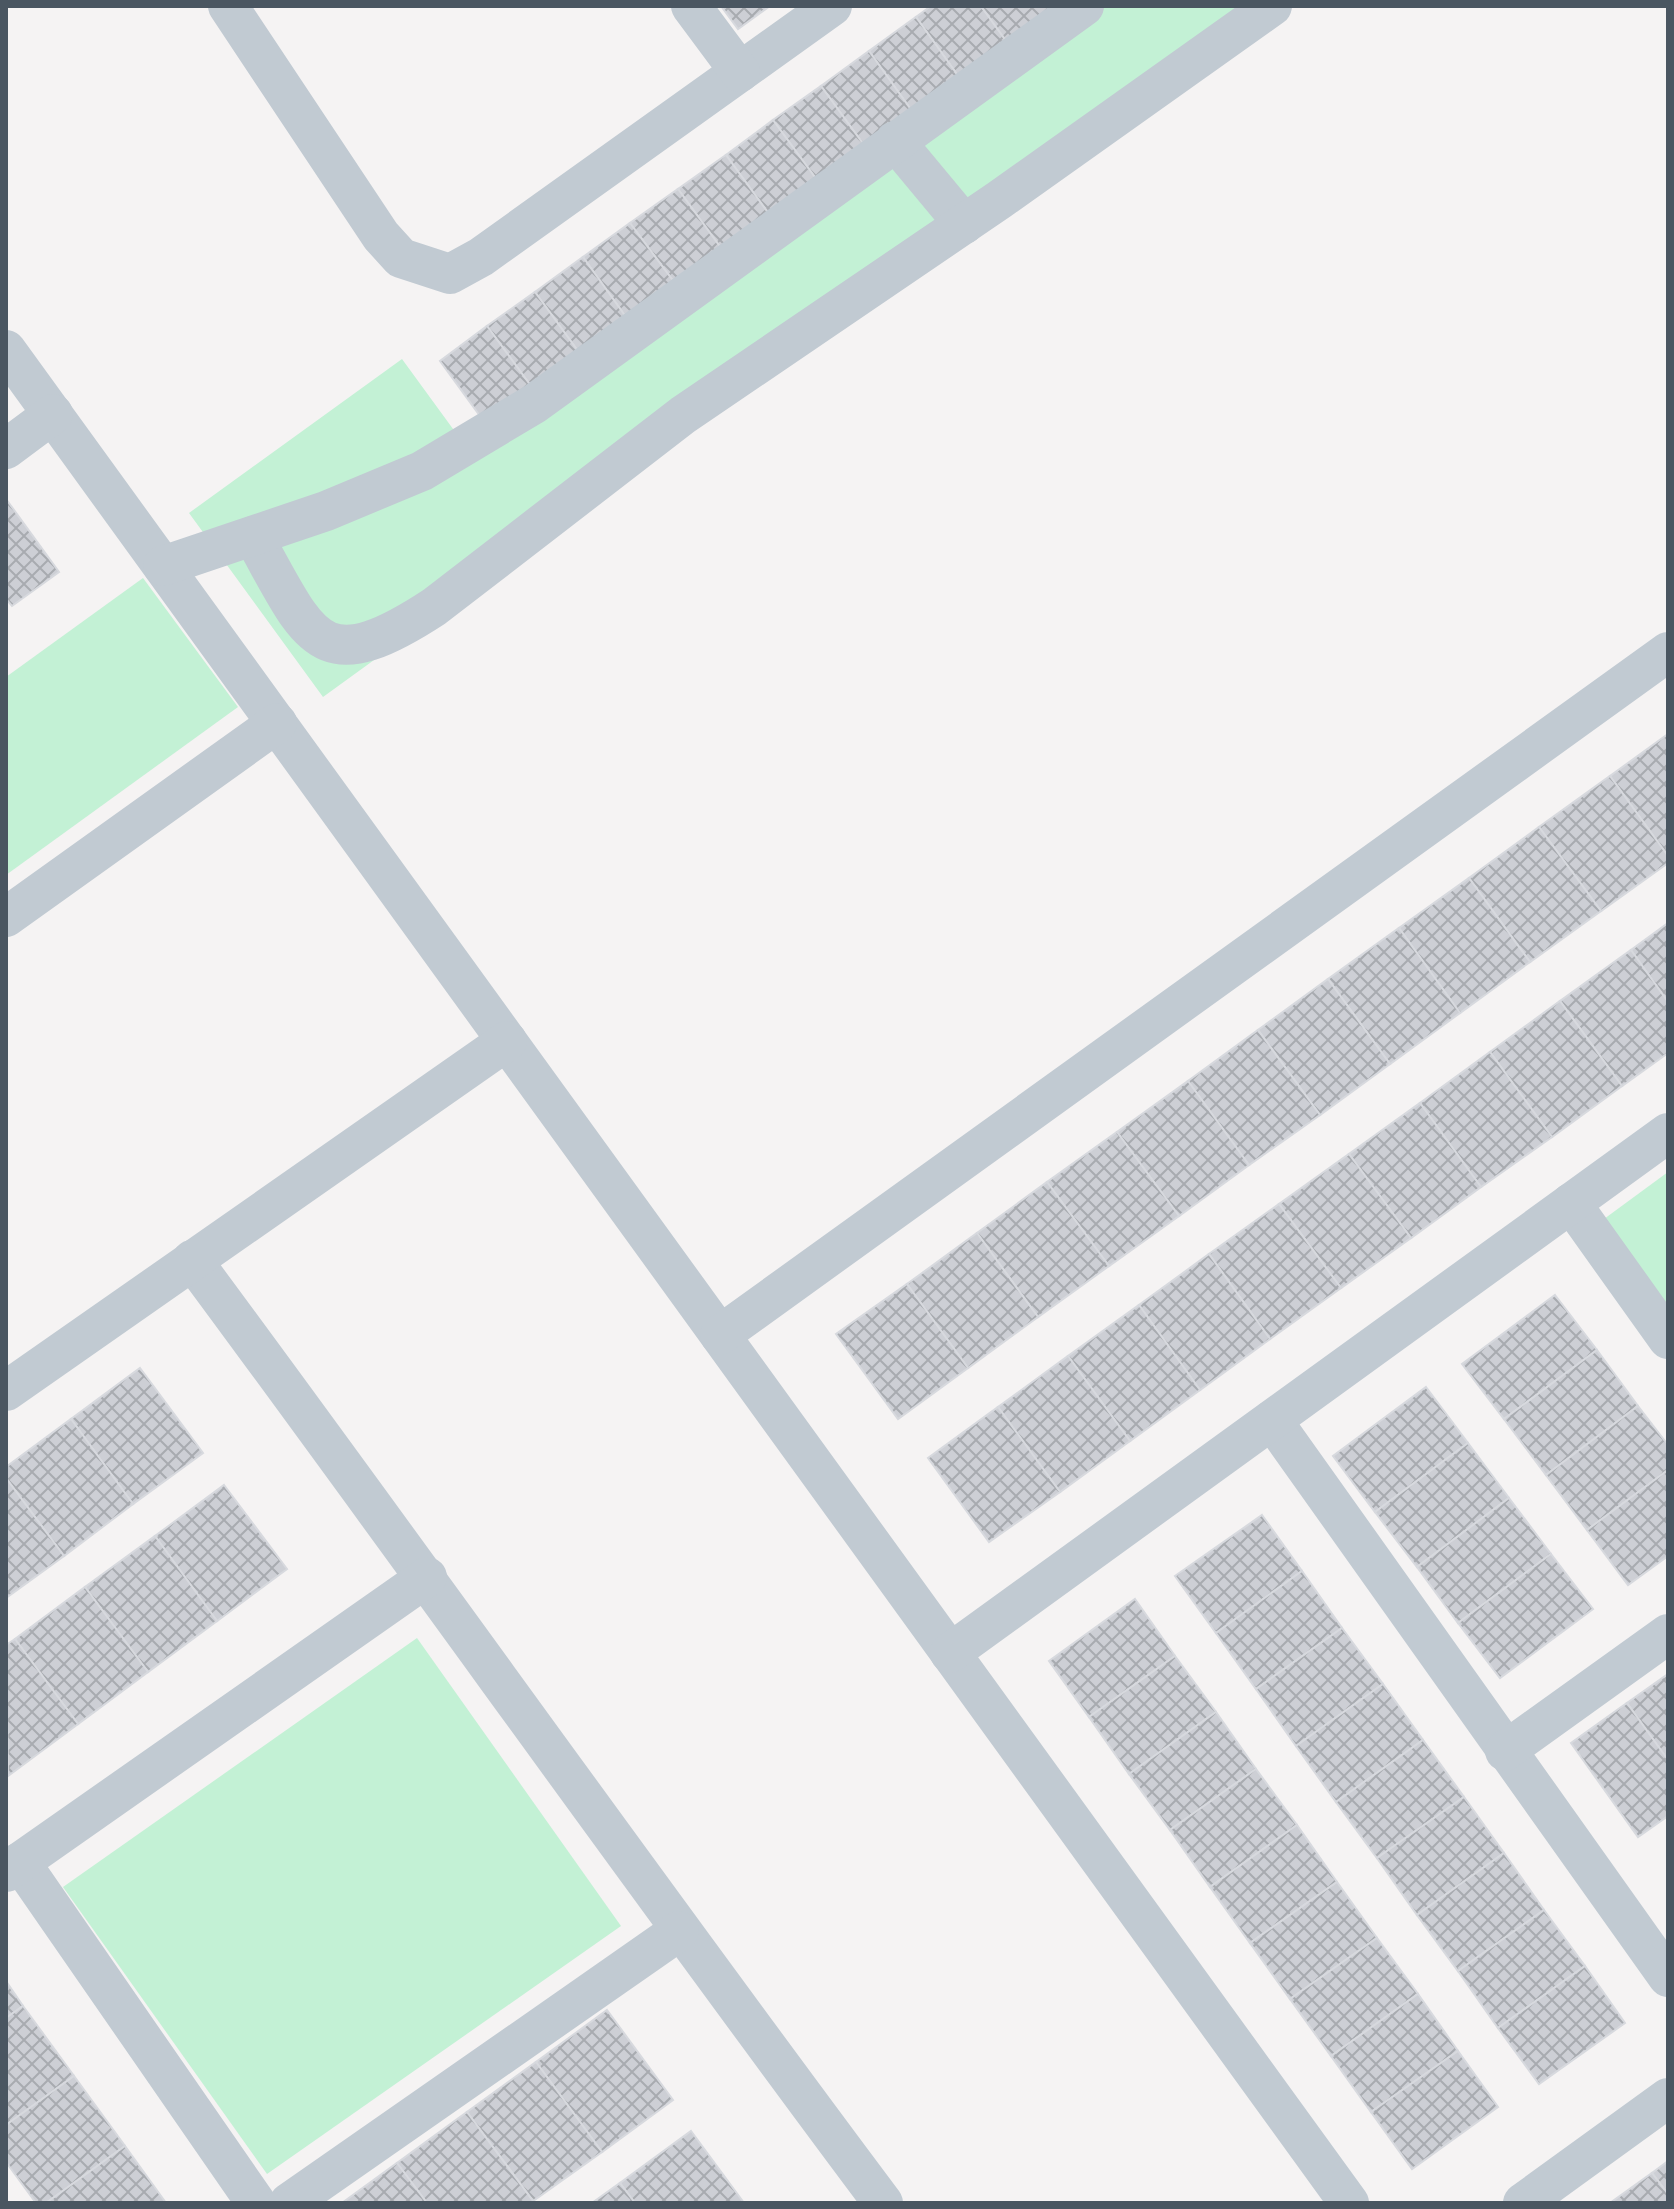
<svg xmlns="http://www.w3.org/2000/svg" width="1674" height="2209" viewBox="0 0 1674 2209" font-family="'Alegreya Sans',sans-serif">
<defs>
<pattern id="building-cross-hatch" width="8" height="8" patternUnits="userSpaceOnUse" patternTransform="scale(2)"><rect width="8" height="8" fill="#cdcfd5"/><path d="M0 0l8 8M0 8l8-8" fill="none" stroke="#a8abb0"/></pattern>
</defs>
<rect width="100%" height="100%" fill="#f5f3f3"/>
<g fill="#c3f1d5">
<path d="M1093 6H1276L323 697 189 513 402 359 472 455Z"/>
<path d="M143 578 238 707 6 875V677Z"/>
<path d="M1668 1172V1307L1604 1219Z"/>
<path d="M417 1638 621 1926 267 2174 63 1887Z"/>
</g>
<g fill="url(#building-cross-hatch)" stroke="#d7d9de" stroke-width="2">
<path d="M721 6H770L738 29Z"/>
<path d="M931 6H981L1007 42 959 77 916 17Z"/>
<path d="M981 6H1053L1007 42Z"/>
<path d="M916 17 959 77 912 111 869 51Z"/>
<path d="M869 51 912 111 864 145 821 86Z"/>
<path d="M821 86 864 145 817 180 773 120Z"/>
<path d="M773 120 817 180 769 214 726 155Z"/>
<path d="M726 155 769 214 721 248 678 189Z"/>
<path d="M678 189 721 248 674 282 630 223Z"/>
<path d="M630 223 674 282 626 317 583 257Z"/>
<path d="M583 257 626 317 578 351 535 292Z"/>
<path d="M535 292 578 351 531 386 487 326Z"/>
<path d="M487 326 531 386 483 420 440 361Z"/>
<path d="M6 499 59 572 12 606 6 599Z"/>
<path d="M1668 734V856L1610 776Z"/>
<path d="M1610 776 1668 856V863L1601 911 1539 827Z"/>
<path d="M1539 827 1601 911 1530 962 1469 878Z"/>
<path d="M1469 878 1530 962 1460 1013 1399 928Z"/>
<path d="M1668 923V1002L1631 950Z"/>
<path d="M1399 928 1460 1013 1390 1064 1328 979Z"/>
<path d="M1631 950 1668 1002V1053L1622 1086 1560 1001Z"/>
<path d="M1328 979 1390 1064 1320 1115 1258 1030Z"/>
<path d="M1560 1001 1622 1086 1552 1137 1490 1052Z"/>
<path d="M1258 1030 1320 1115 1249 1165 1188 1081Z"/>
<path d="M1490 1052 1552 1137 1481 1187 1420 1103Z"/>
<path d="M1188 1081 1249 1165 1179 1216 1117 1132Z"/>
<path d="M1420 1103 1481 1187 1411 1238 1349 1154Z"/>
<path d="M1117 1132 1179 1216 1109 1266 1047 1182Z"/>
<path d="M1349 1154 1411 1238 1341 1288 1279 1204Z"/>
<path d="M1047 1182 1109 1266 1038 1317 977 1233Z"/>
<path d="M1279 1204 1341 1288 1270 1339 1209 1254Z"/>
<path d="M977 1233 1038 1317 968 1368 907 1284Z"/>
<path d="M1209 1254 1270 1339 1200 1390 1139 1305Z"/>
<path d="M907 1284 968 1368 898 1419 836 1334Z"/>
<path d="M1555 1295 1597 1350 1504 1419 1462 1364Z"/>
<path d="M1139 1305 1200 1390 1130 1441 1068 1356Z"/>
<path d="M1597 1350 1638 1406 1546 1475 1504 1419Z"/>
<path d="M1068 1356 1130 1441 1060 1492 998 1407Z"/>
<path d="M140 1368 203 1453 133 1504 71 1419Z"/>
<path d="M1426 1387 1468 1443 1375 1512 1333 1456Z"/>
<path d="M1638 1406 1668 1445V1470L1587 1530 1546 1475Z"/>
<path d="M998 1407 1060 1492 989 1542 928 1458Z"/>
<path d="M71 1419 133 1504 64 1556 6 1478V1467Z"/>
<path d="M1468 1443 1509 1498 1417 1567 1375 1512Z"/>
<path d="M1668 1470V1556L1628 1585 1587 1530Z"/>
<path d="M6 1478 64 1556 6 1598Z"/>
<path d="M224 1485 287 1569 217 1621 155 1536Z"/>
<path d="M1509 1498 1551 1554 1458 1623 1417 1567Z"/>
<path d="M1262 1515 1302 1571 1216 1633 1175 1576Z"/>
<path d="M155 1536 217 1621 148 1672 85 1587Z"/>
<path d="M1551 1554 1593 1609 1500 1678 1458 1623Z"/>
<path d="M1302 1571 1342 1628 1256 1689 1216 1633Z"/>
<path d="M85 1587 148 1672 78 1724 15 1639Z"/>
<path d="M1135 1599 1175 1656 1089 1717 1049 1661Z"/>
<path d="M1342 1628 1383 1684 1296 1746 1256 1689Z"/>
<path d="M15 1639 78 1724 8 1776 6 1645Z"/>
<path d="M1175 1656 1216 1712 1129 1774 1089 1717Z"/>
<path d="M1668 1674V1760L1627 1703Z"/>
<path d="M1383 1684 1423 1740 1336 1802 1296 1746Z"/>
<path d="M1627 1703 1668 1760V1816L1638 1837 1571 1743Z"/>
<path d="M1216 1712 1256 1769 1170 1830 1129 1774Z"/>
<path d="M1423 1740 1464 1797 1377 1858 1336 1802Z"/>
<path d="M1256 1769 1297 1825 1210 1887 1170 1830Z"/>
<path d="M1464 1797 1504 1853 1417 1915 1377 1858Z"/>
<path d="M1297 1825 1337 1882 1250 1943 1210 1887Z"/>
<path d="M1504 1853 1544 1910 1458 1971 1417 1915Z"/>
<path d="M1337 1882 1377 1938 1290 1999 1250 1943Z"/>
<path d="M1544 1910 1585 1966 1498 2028 1458 1971Z"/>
<path d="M1377 1938 1418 1994 1331 2056 1290 1999Z"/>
<path d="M1585 1966 1625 2023 1539 2084 1498 2028Z"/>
<path d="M6 1981 23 2006 6 2018Z"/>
<path d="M1418 1994 1458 2051 1371 2112 1331 2056Z"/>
<path d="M23 2006 74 2076 6 2125V2018Z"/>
<path d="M607 2010 673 2100 602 2152 536 2062Z"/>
<path d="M1458 2051 1498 2107 1412 2169 1371 2112Z"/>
<path d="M536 2062 602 2152 533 2201 467 2112Z"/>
<path d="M74 2076 125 2146 46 2203H36L6 2162V2125Z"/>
<path d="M467 2112 533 2201 531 2203H427L397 2163Z"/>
<path d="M691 2131 744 2203H635L620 2183Z"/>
<path d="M125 2146 166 2203H46Z"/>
<path d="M1668 2161V2194L1652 2173Z"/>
<path d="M397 2163 427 2203H342Z"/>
<path d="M1652 2173 1668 2194V2203H1610Z"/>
<path d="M620 2183 635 2203H592Z"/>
</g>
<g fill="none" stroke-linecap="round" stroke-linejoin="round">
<g stroke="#c1cad2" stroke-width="40">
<path d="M228 6 381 236 401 258 450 274 481 257 832 6"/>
<path d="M691 6 740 72"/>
<path d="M895 141 964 224"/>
<path d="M6 350 1349 2203"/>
<path d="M6 449 53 414"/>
<path d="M253 536C310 637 318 683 434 607L683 415 999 200 1272 6"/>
<path d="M163 566 326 511 422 471 534 404 1084 6"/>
<path d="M6 917 277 723"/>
<path d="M1571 1203 1668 1339"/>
<path d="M192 1260C424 1573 649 1891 883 2203"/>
<path d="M720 1335 1668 652"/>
<path d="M6 1391 507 1041"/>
<path d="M1272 1420 1668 1977"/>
<path d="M950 1653 1668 1133"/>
<path d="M1505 1751 1668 1634"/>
<path d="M20 1862 256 2203"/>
<path d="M6 1872 427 1577"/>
<path d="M289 2203 679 1931"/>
<path d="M1523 2203 1668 2098"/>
</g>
</g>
<rect width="1674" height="2209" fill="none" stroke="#4a5661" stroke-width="16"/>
</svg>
